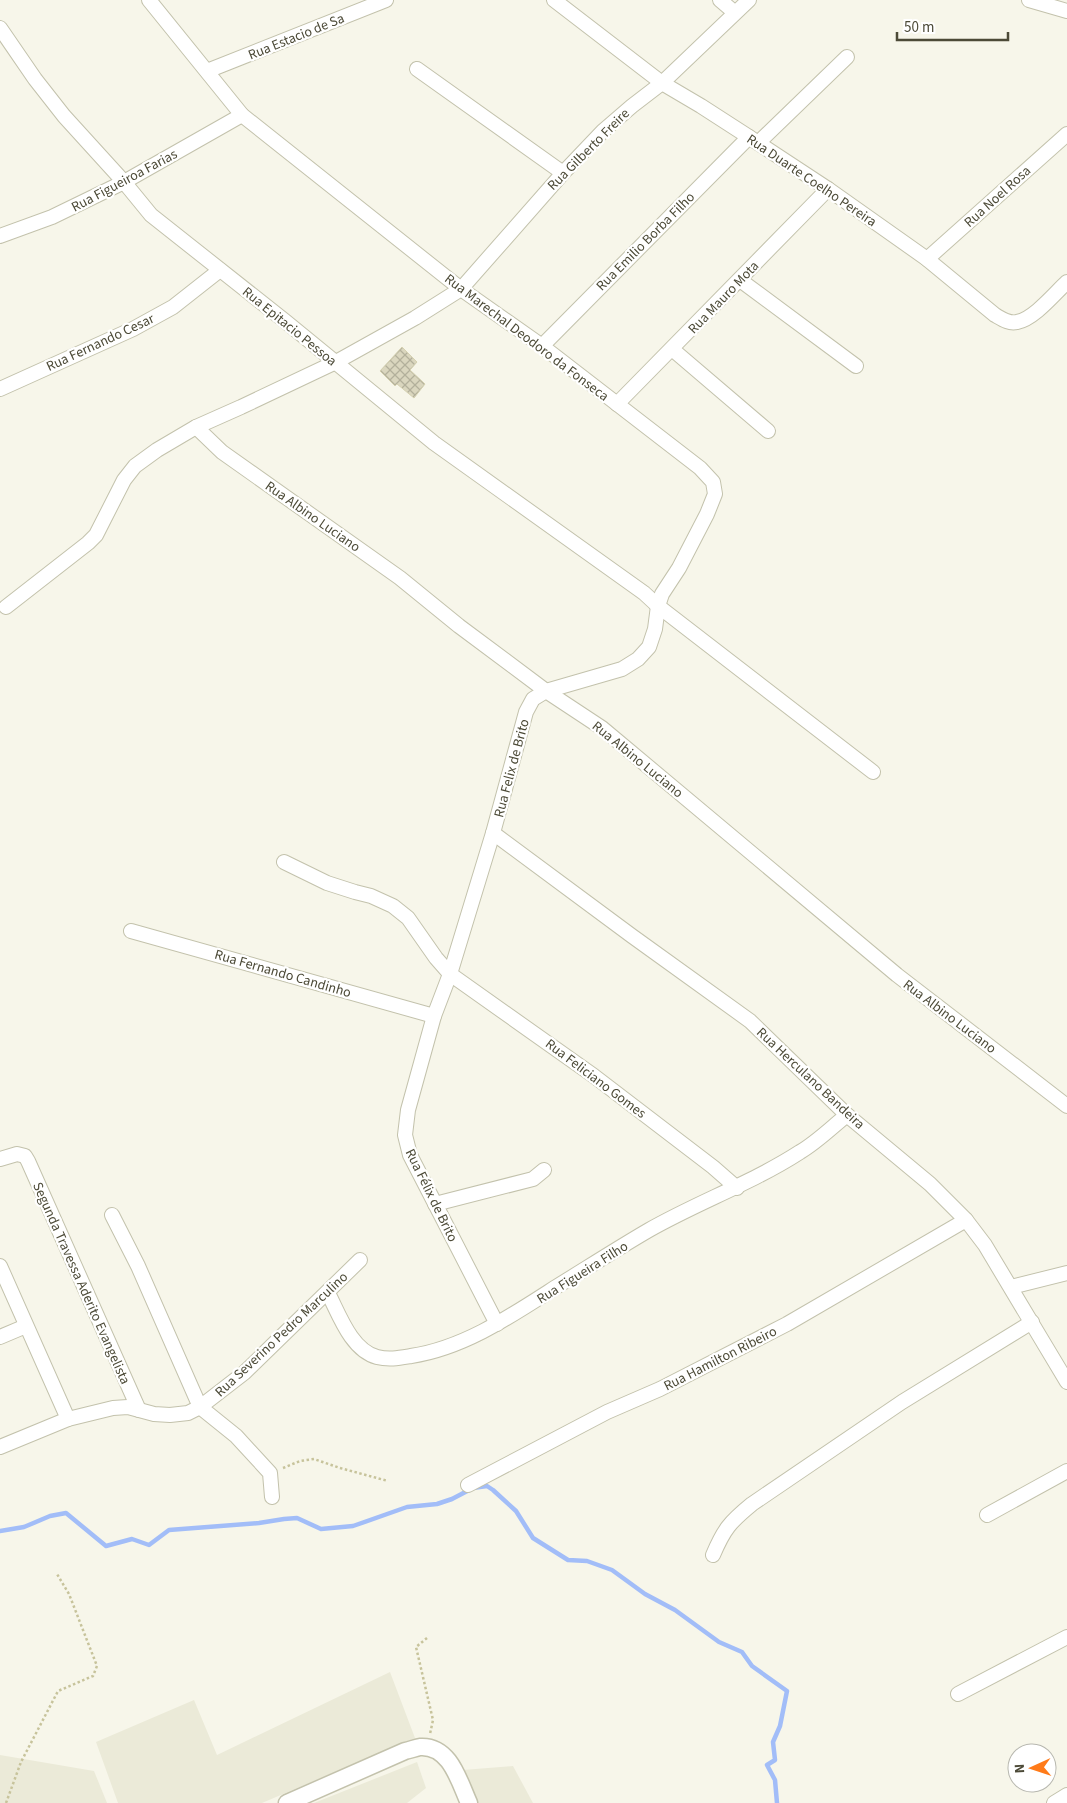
<svg xmlns="http://www.w3.org/2000/svg" width="1067" height="1803" viewBox="0 0 1067 1803" font-family="'Source Sans 3',sans-serif">
<defs>
<pattern id="building-cross-hatch" width="8" height="8" patternUnits="userSpaceOnUse" patternTransform="scale(1.25)"><rect width="8" height="8" fill="#dad6be"/><path d="M0 0l8 8M0 8l8-8" fill="none" stroke="#b3b09b"/></pattern>
</defs>
<rect width="100%" height="100%" fill="#f7f6ea"/>
<g fill="#ebead8">
<path d="M390 1672 415 1738 262 1803H118L96 1742 194 1700 217 1755Z"/>
<path d="M0 1755 94 1771 107 1803H0Z"/>
<path d="M417 1762 426 1788 407 1803H314Z"/>
<path d="M513 1766 533 1803H478L463 1770Z"/>
</g>
<g fill="none" stroke-linecap="round" stroke-linejoin="round">
<path stroke="#a2bdf8" stroke-width="4.5" d="M0 1531 24 1527 50 1516 66 1513 106 1546 132 1539 149 1545 169 1530 259 1523 284 1519 297 1518 321 1529 353 1526 407 1507 437 1504 452 1499 473 1488 487 1486 493 1490 516 1511 533 1538 568 1560 587 1561 612 1570 645 1594 675 1610 719 1642 742 1652 752 1666 787 1691 780 1726 773 1742 775 1760 767 1765 775 1780 777 1803"/>
</g>
<path fill="url(#building-cross-hatch)" stroke="#d5d1b1" d="M402 347 417 362 410 370 425 384 414 398 397 384 395 386 380 371Z"/>
<g fill="none" stroke-linecap="round" stroke-linejoin="round">
<g stroke="#c3c2ac" stroke-width="16">
<g id="minor">
<path d="M149 0 242 115 461 289 542 346 700 468 713 482 715 494 707 514 679 568 662 594 658 606 655 629 649 647 638 659 622 669 546 691 533 699 526 712 493 833 450 974 434 1016 408 1110 405 1135 410 1155 497 1324"/>
<path d="M554 0 662 83 701 106 749 137 828 189 927 259 995 315C1002 319 1009 324 1017 322 1034 319 1055 293 1067 282"/>
<path d="M720 0 734 12"/>
<path d="M1029 0 1067 11"/>
<path d="M0 28 35 79 64 116 124 182 151 215 285 321 434 443 644 593 658 606 873 772"/>
<path d="M417 69 563 173"/>
<path d="M207 71 386 0"/>
<path d="M758 143 847 57"/>
<path d="M0 236 52 217 124 182 242 115"/>
<path d="M927 259 1067 134"/>
<path d="M740 280 856 366"/>
<path d="M542 346 749 137"/>
<path d="M672 349 768 431"/>
<path d="M0 389 133 329 173 307 220 270"/>
<path d="M617 404 828 189"/>
<path d="M196 427 222 452 400 578 459 626 546 691 602 728 897 975 1067 1106"/>
<path d="M6 607 88 543 96 535 124 480 135 466 157 450 196 427 241 407 336 362 415 318 461 289 563 173 603 131 632 106 662 83 749 0"/>
<path d="M493 833 632 936 750 1021 847 1115 930 1184 966 1220 985 1245 1067 1382"/>
<path d="M284 862 327 883 355 892 371 896 393 906 408 918 436 958 450 974 594 1076 713 1167 737 1188"/>
<path d="M131 931 434 1016"/>
<path d="M0 1159 17 1154 25 1156 28 1161 139 1410"/>
<path d="M435 1204 533 1179 544 1170"/>
<path d="M112 1215 138 1266 200 1407 236 1436 270 1473 272 1497"/>
<path d="M0 1266 68 1419"/>
<path d="M1011 1287 1067 1273"/>
<path d="M328 1293C339 1314 351 1350 377 1357 389 1360 399 1358 411 1356 464 1348 511 1316 556 1287 587 1268 618 1248 649 1230 698 1202 752 1183 800 1152 817 1142 832 1127 847 1115"/>
<path d="M0 1337 26 1326"/>
<path d="M0 1447 68 1419 113 1408 128 1407 154 1414 170 1415 188 1413 200 1407 244 1373 360 1260"/>
<path d="M468 1485 607 1412 660 1389 787 1324 966 1220"/>
<path d="M987 1515 1067 1471"/>
<path d="M713 1555C724 1529 730 1522 752 1504L902 1402 1032 1322"/>
<path d="M958 1694 1067 1637"/>
<path d="M1054 1803 1067 1795"/>
</g>
</g>
<g stroke="#c3c2ac" stroke-width="19">
<path id="tertiary" d="M287 1803 405 1751C410 1750 415 1748 420 1747 450 1745 459 1781 469 1803"/>
</g>
<g stroke="#c7c39b" stroke-width="2.5" stroke-dasharray="2.5 2.5" stroke-linecap="butt">
<path d="M283 1468 300 1461 314 1459 340 1468 388 1481"/>
<path d="M427 1638 416 1647 433 1720 430 1734"/>
<path d="M6 1803 21 1762 58 1691 93 1676 97 1666 69 1594 57 1574"/>
</g>
<use href="#minor" stroke="#fff" stroke-width="14"/>
<use href="#tertiary" stroke="#fff" stroke-width="16"/>
</g>
<g text-anchor="middle" stroke-width="4.5" stroke-linejoin="round" paint-order="stroke">
<g font-size="14" fill="#4c4a37" stroke="#fff">
<text transform="translate(296 36) rotate(-22)" y="5">Rua Estacio de Sa</text>
<text transform="translate(588 149) rotate(-45)" y="5">Rua Gilberto Freire</text>
<text transform="translate(124 180) rotate(-28)" y="5">Rua Figueiroa Farias</text>
<text transform="translate(812 180) rotate(34)" y="5">Rua Duarte Coelho Pereira</text>
<text transform="translate(997 196) rotate(-42)" y="5">Rua Noel Rosa</text>
<text transform="translate(645 241) rotate(-45)" y="5">Rua Emilio Borba Filho</text>
<text transform="translate(723 297) rotate(-46)" y="5">Rua Mauro Mota</text>
<text transform="translate(290 326) rotate(39)" y="5">Rua Epitacio Pessoa</text>
<text transform="translate(527 337) rotate(37)" y="5">Rua Marechal Deodoro da Fonseca</text>
<text transform="translate(100 342) rotate(-25)" y="5">Rua Fernando Cesar</text>
<text transform="translate(313 516) rotate(35)" y="5">Rua Albino Luciano</text>
<text transform="translate(638 759) rotate(39)" y="5">Rua Albino Luciano</text>
<text transform="translate(511 768) rotate(-75)" y="5">Rua Felix de Brito</text>
<text transform="translate(283 973) rotate(16)" y="5">Rua Fernando Candinho</text>
<text transform="translate(950 1016) rotate(37)" y="5">Rua Albino Luciano</text>
<text transform="translate(596 1078) rotate(37)" y="5">Rua Feliciano Gomes</text>
<text transform="translate(811 1078) rotate(43)" y="5">Rua Herculano Bandeira</text>
<text transform="translate(432 1195) rotate(64)" y="5">Rua Félix de Brito</text>
<text transform="translate(582 1272) rotate(-32)" y="5">Rua Figueira Filho</text>
<text transform="translate(82 1283) rotate(66)" y="5">Segunda Travessa Aderito Evangelista</text>
<text transform="translate(281 1334) rotate(-43)" y="5">Rua Severino Pedro Marculino</text>
<text transform="translate(720 1358) rotate(-27)" y="5">Rua Hamilton Ribeiro</text>
</g>
</g>
<g transform="translate(1032 1768) rotate(267)"><circle r="24" fill="#ffffff" stroke="#b7b7af"/>
<path d="M0-4L9 19L0 12L-9 19Z" fill="#ff7b19"/>
<text y="-8" font-size="14" font-weight="bold" text-anchor="middle" fill="#4c4a37">N</text>
</g>
<path d="M897 32v8h111v-8" fill="none" stroke="#4c4a37" stroke-width="2.5"/>
<text x="904" y="32" font-size="15" fill="#4c4a37" stroke="#ffffff" stroke-width="4" paint-order="stroke">50 m</text>
</svg>
